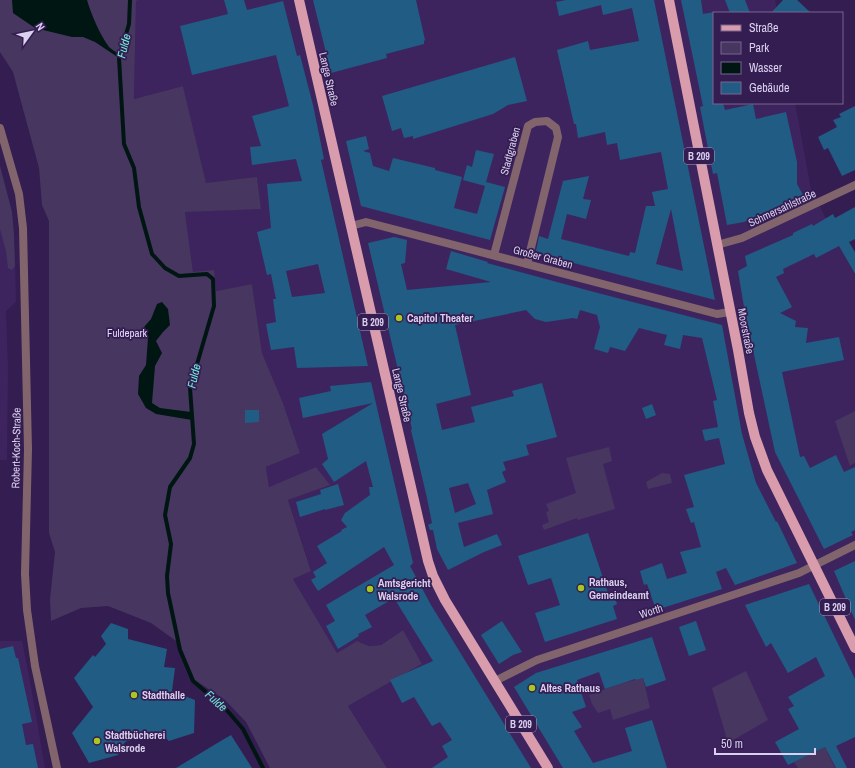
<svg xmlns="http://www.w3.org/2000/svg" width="855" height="768" viewBox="0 0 855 768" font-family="'Archivo Narrow',sans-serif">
<rect width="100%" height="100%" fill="#341d51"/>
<g fill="#3e245f">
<path d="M136 0H775L778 13H714V103H795L811 189 855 276V411L836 421 851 466 855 463V768H387L348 706 422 664 403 630 381 645 369 646 357 641 337 653 293 579 311 570 288 500 329 485 316 467 269 487 266 467 300 453 283 403 262 353 252 284 216 291 193 272 185 211 261 209 257 177 206 184 183 86 134 99Z"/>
<path d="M0 166 12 212 15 257 16 302 6 311 8 366 7 460H0Z"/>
<path d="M0 641H22L30 681 45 768H0Z"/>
</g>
<g fill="#473660">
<path d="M0 0H138L136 1 134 99 183 86 206 183 257 177 261 209 185 212 193 272 214 270 216 291 252 284 262 353 283 403 300 453 266 467 269 487 316 467 330 485 288 500 311 571 293 579 337 653 357 641 369 646 381 645 403 630 422 664 348 706 387 768H270L246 722 225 700 195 680 179 643 151 623 108 606 81 608 51 621 50 599 55 552 49 533V221L42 205 39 168 13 72 0 52Z"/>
<path d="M0 166 12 212 14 235 15 266 12 270 8 268 6 251 0 229Z"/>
<path d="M855 411V463L850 466 835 421Z"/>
<path d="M609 447 612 461 603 464 615 509 578 520 577 518 544 530 542 525 549 522 546 512 549 511 546 504 576 493 566 458Z"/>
<path d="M662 473 670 474 672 483 648 489 646 482Z"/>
<path d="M746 671 768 720 728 743 712 688Z"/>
<path d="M643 678 650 708 613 720 610 709 598 713 592 704 589 695 623 683Z"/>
<path d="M825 747 835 768H798L794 762Z"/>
</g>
<g fill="#001612">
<path d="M12 0H87C91 14 100 35 109 47 112 50 116 52 120 54L119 58 95 42 83 37H72L35 28 13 13Z"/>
<path d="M162 302 168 309 170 325 163 332 156 341 162 353 155 366 152 403 160 408 191 412 192 420 156 414 146 408 138 394 139 376 146 365 148 338 144 327 151 319 157 304Z"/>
</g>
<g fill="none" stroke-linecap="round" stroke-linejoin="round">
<path stroke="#001612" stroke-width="4" d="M130 0 129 24 119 58 124 144 134 168 139 207 152 254 165 268 179 276 207 274 213 279 214 306 190 388 194 444 190 458 170 487 165 515 171 544 167 576 168 593 180 650 193 681 225 708 243 729 263 768"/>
</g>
<g fill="#205c84" fill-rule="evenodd">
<path d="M224 0H244L247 10 283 1 297 56 300 55 313 105 324 159 321 160 368 366 297 368 294 347 271 350 266 324 276 322 273 299H276L271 274 267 275 257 232 271 228 267 184 302 181 296 159 252 165 250 147 261 146 252 116 289 106 276 55 192 75 180 26 228 14ZM318 264 325 293 292 297 286 271Z"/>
<path d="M313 0H416L425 40 424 41V44L386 54 387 58 331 73Z"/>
<path d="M566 0H654L715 300 543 255V253L536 251 539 236 548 239 563 181 589 176 583 199 591 200 586 219 567 214 561 239 629 256 630 252 635 253 646 206H655L652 192 668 189 661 152 620 160 617 143 607 145 605 132 578 138 576 124H574L557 50 588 41 590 50 639 41 632 8 603 15 601 5 559 16 556 2ZM671 209 683 271 656 264Z"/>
<path d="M681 0H701L703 14 714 12V103H723L725 110 753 104 756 119 786 112 797 162V184L803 195 744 222 727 225 717 173 713 174 700 107 703 106Z"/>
<path d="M725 0H745L750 13H730Z"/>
<path d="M783 0H797L811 13H771Z"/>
<path d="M515 57 527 101 508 105 493 114 413 139V136L404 138 401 128 392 131 382 96Z"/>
<path d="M855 106V170L842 176 828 148 824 150 818 137 837 127 833 120 841 117 839 114Z"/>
<path d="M366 136 369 149 363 151 370 153 373 166 389 171 393 158 435 168V170L462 177 454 208 477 214 485 186 463 180 467 165 472 167 476 150 494 154 486 182 505 187 490 240 361 206 346 141Z"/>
<path d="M855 207V239L849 242 855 252V274L839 246 816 258 814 254 783 269 784 273 776 277 792 307 780 313 796 321 795 327 808 328 806 343 839 337 844 360 782 372 800 457 804 456 810 468 836 455 844 472 855 467V530L851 532 853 535 824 549 775 452 745 313 738 271 747 266 745 256 793 235V233L812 224 813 226 833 214 835 218Z"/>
<path d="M394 237 407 240 405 263 401 264 407 290 491 282 446 269 451 251 488 262 487 263 594 292 722 325 742 434 756 483 776 522 777 521 797 563 735 585 726 568 716 572 722 589 656 610 647 584 644 585 640 571 662 563 667 579 687 573 680 552 701 547 694 522 691 523 686 509 694 507 684 475 725 464 719 438 705 441 702 430 718 427 713 401 717 400 702 338 683 335 680 349 664 345 667 335 639 328 625 351 610 347 608 353 594 349 600 327 597 315 580 310 577 319 573 318 546 322 535 319 526 310 455 325 471 395 436 404 442 430 475 422 471 407 514 396 512 391 542 383 557 437 526 445 529 455 503 462 506 470 502 472 506 482 487 490 493 514 458 523 464 547 497 534 502 545 484 552 448 570 437 549 433 530H430L428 525 432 523 427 498 411 430 412 429 368 243ZM468 483 476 504 455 513 449 488Z"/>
<path d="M371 382 413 563 410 566 431 605 531 768H432L448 757 442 746 452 740 440 722 432 726 414 697 402 703 390 680 433 661 394 598 365 615 372 627 358 634 359 636 338 649 326 626 335 621 326 605 394 565 384 547 318 591 311 580 316 577 313 572 327 563 317 546 342 531 341 530 347 527 341 520 345 513 370 495 369 487H373L366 461 334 482 322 464 328 459 322 434 373 403 303 418 299 398 331 391 330 386Z"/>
<path d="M652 404 656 415 646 419 642 408Z"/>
<path d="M245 410H259V422L245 423Z"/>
<path d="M338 484 344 505 325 510V509L300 517 296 502 321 494 320 490Z"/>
<path d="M588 533 608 593 613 592 617 604 613 606 617 619 545 642 535 613 560 605 551 578 528 585 518 556Z"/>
<path d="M855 561V620L834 571Z"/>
<path d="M809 584 855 679V737L836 746 847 768H836L825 747 788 765 775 742 799 729 788 709 794 706 788 697 825 676 816 657 788 673 771 643 766 647 745 605Z"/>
<path d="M502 621 522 652 513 655 499 664 481 635Z"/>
<path d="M696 621 706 650 689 656 679 627Z"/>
<path d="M111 623 128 629V639L167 649 164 667 175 668 172 691 195 700 194 733 169 741 159 732 125 742 118 755 89 763 72 733 93 707 74 678 93 655 95 657 106 644 101 636Z"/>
<path d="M652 637 666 680 646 687 643 678 636 680 635 679 605 689 599 672 577 680 586 707 572 712 582 727 574 731 593 763 632 751 625 728 652 720 667 768H563L514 687 536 673Z"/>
<path d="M13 646 16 658H18L32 722 22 724 26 745 33 744 38 768H0V649Z"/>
<path d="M231 735 252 768H176L219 742Z"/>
</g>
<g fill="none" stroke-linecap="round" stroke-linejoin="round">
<g stroke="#82656c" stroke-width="8">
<path d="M0 128 19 194 23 228 28 449 25 574 27 610 35 666 57 768"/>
<path d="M351 226 366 222 717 314 730 312"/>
<path d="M717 245 742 238 855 185"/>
<path d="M494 255 528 126 535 122 547 121 556 128 558 137 527 264"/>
<path d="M495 681 537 660 799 573 855 545"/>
</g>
<g stroke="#d99cac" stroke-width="10">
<path d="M299 0 428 561 433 576 445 600 548 768"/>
<path d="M669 0 738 350 749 413 755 437 767 470 855 648"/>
</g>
</g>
<g fill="#a6c820" stroke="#341d51" stroke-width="1.5">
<circle cx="399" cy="318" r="4"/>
<circle cx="581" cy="588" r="4"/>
<circle cx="370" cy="589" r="4"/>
<circle cx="532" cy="688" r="4"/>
<circle cx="134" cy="695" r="4"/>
<circle cx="97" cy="741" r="4"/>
</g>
<g text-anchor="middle" stroke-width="3.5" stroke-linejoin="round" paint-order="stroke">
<g fill="#341d51" stroke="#a99ac0" stroke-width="1">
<rect x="684" y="148" width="30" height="16" rx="3"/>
<rect x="358" y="314" width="30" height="16" rx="3"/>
<rect x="820" y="599" width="30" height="16" rx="3"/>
<rect x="506" y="716" width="30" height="16" rx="3"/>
</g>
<g font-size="10" font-weight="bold" fill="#dbd0f0">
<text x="699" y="160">B 209</text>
<text x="373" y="326">B 209</text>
<text x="835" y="611">B 209</text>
<text x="521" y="728">B 209</text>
</g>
<g font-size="11" fill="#dbd0f0" stroke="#341d51">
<text transform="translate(329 79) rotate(77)" y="4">Lange Straße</text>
<text transform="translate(510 151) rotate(-75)" y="4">Stadtgraben</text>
<text transform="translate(782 208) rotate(-25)" y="4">Schmersahlstraße</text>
<text transform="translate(543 257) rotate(15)" y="4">Großer Graben</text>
<text transform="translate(746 331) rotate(79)" y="4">Moorstraße</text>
<text transform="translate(402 395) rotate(77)" y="4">Lange Straße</text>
<text transform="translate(16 448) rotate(-89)" y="4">Robert-Koch-Straße</text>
<text transform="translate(651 611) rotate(-18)" y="4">Worth</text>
</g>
<g font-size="11" font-weight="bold" fill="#dbd0f0" stroke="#341d51" text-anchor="start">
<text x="407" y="322">Capitol Theater</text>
<text x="589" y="586">Rathaus,<tspan x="589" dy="13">Gemeindeamt</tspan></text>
<text x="378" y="587">Amtsgericht<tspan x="378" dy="13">Walsrode</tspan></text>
<text x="540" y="692">Altes Rathaus</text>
<text x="142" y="699">Stadthalle</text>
<text x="105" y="739">Stadtbücherei<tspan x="105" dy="13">Walsrode</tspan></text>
</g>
<g font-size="11" fill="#e5d9fa" stroke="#341d51">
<text x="127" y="337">Fuldepark</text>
</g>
<g font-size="12" font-style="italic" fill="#6fefdb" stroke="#341d51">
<text transform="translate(124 46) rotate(-76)" y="4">Fulde</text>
<text transform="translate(194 376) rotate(-77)" y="4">Fulde</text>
<text transform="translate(216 701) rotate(42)" y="4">Fulde</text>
</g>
</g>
<rect x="713" y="12" width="130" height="92" fill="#341d51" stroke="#776591"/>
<rect x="721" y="25" width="20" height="6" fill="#d99cac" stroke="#776591"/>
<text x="749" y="32" font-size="12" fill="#dbd0f0">Straße</text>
<rect x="721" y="42" width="20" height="12" fill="#473660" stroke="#776591"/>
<text x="749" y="52" font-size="12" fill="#dbd0f0">Park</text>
<rect x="721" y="62" width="20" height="12" fill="#001612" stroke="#776591"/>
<text x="749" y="72" font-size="12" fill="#dbd0f0">Wasser</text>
<rect x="721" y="82" width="20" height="12" fill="#205c84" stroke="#776591"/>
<text x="749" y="92" font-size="12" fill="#dbd0f0">Gebäude</text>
<g transform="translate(32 32) rotate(57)" stroke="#341d51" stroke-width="3" paint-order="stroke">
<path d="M0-3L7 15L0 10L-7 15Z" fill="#dbd0f0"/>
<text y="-6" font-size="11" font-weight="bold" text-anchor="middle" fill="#dbd0f0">N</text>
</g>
<path d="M715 748v6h100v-6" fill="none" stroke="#dbd0f0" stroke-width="2"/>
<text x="721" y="748" font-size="12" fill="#dbd0f0" stroke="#341d51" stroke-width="3" paint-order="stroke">50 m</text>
</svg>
